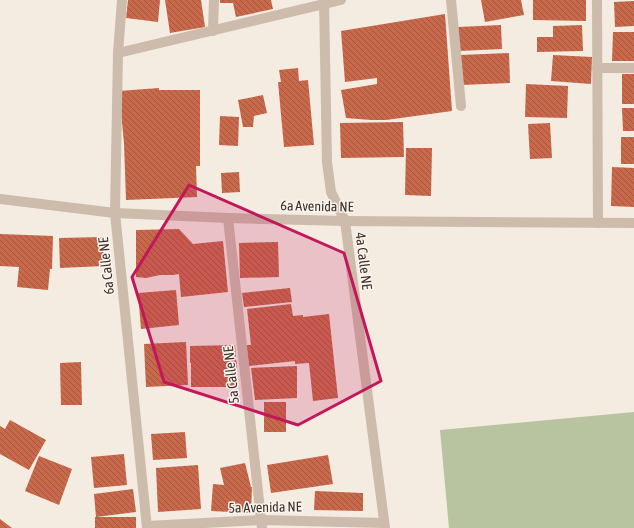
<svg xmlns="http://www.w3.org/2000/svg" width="634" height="528" viewBox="0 0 634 528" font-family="'Asap Condensed',sans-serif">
<defs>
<pattern id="building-back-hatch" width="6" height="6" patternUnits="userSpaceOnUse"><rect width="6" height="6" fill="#c8694b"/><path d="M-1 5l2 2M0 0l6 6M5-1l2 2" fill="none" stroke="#a4573f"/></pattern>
</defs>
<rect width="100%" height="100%" fill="#f4ebe1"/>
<path fill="#b8c4a0" d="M634 412V528H449L440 430Z"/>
<g fill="url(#building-back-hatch)">
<path d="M128 0H160L158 22 126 18Z"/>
<path d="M165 0H201L205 27 170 33Z"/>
<path d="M220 0H271L273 9 236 17 233 3H220Z"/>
<path d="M481 0H521L524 15 485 22Z"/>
<path d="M533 0H586V21L533 20Z"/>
<path d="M634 1V26L615 27 614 2Z"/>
<path d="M445 14 452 111 386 120H371L346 118 341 90 377 84V78L345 82 341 31Z"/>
<path d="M501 25 502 49 459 51 458 27Z"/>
<path d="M582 25 583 51 537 52V37H553V26Z"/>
<path d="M613 32H634V61H612Z"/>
<path d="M509 53 510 83 461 85 460 55Z"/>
<path d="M553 55 592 57 591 84 551 81Z"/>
<path d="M298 68 299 81 308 80 314 145 284 147 278 82H281L279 70Z"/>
<rect x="622" y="74" width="12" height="30"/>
<path d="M526 84 568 86 567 118 525 117Z"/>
<path d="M159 88V90H200V166H196L197 197 126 200 124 143 119 91Z"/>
<path d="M263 95 267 113 254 116 253 127H243L238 100Z"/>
<path d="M622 108H634V131H623Z"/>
<path d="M220 116 239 117 238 146 219 145Z"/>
<path d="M403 122 404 157 341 158 340 123Z"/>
<path d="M550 123 552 158 530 159 528 124Z"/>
<rect x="621" y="137" width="13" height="27"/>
<path d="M406 148H432L431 196 405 195Z"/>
<path d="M612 167 634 168V207L611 206Z"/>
<path d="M239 172 240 192 222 193 221 173Z"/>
<path d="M179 229 193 244 223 241 228 292 181 297 179 274 173 275H160L146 278 136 277V230Z"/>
<path d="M0 234 53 236 52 269H50L48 290 17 287 19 267 0 266Z"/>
<path d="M103 237 104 266 60 268 59 238Z"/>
<path d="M278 242 279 277 240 278 239 243Z"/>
<path d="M290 288 292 302 244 307 242 293Z"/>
<path d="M176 290 179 325 141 329 138 293Z"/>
<path d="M291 304 293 316 303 315V317L329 314 338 398 313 401 309 363 295 364V361L249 366 246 345H251L247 309Z"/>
<path d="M186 342 188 385 146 387 144 344Z"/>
<path d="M235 345 236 361 237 363V387H191V363H190V346Z"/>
<path d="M81 362 82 405H61L60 363Z"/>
<path d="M297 366V398L255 400 251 368Z"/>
<rect x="264" y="402" width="22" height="30"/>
<path d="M10 420 46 440 29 470 0 454V426L5 429Z"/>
<path d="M185 432 187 458 153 460 151 434Z"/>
<path d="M124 454 127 485 94 488 91 457Z"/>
<path d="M328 455 333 484 271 493 267 465Z"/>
<path d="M39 456 72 469 59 505 25 491Z"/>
<path d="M245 463 251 487H252L251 513 211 511 213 484 224 485 220 468Z"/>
<path d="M198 465 201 509 158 512 156 468Z"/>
<path d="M133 489 136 512 96 517 94 494Z"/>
<path d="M315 491 363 493V511L314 510Z"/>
<rect x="95" y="517" width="41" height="11"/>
<path d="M0 519 12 528H0Z"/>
</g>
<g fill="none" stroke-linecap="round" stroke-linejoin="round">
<g stroke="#cdbbac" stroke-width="10">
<path d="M122 0 118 53 115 213 147 528"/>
<path d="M324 0 327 162 331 192 345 221 385 528"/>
<path d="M451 0 461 106"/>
<path d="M597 0 598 223"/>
<path d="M213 31 214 0"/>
<path d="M118 53 341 0"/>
<path d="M597 68H634"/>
<path d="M228 218 262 528"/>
<path d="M147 526 261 520 384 523"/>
</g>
<path stroke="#cdbbac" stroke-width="10" d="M0 199 115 213 228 218 345 221 634 223"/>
</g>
<path fill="#c2185b" fill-opacity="0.2" stroke="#c2185b" stroke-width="3" stroke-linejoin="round" d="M189 185 344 253 381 381 298 425 164 382 132 277Z"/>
<g text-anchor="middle" stroke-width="3" stroke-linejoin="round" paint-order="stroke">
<g font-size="14" fill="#3b302b" stroke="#fbf5ee">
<text transform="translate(317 206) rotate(1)" y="5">6a Avenida NE</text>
<text transform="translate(364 261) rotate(83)" y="5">4a Calle NE</text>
<text transform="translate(106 266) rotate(-96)" y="5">6a Calle NE</text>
<text transform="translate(231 375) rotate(-96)" y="5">5a Calle NE</text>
<text transform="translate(265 507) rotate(-1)" y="5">5a Avenida NE</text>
</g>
</g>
</svg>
